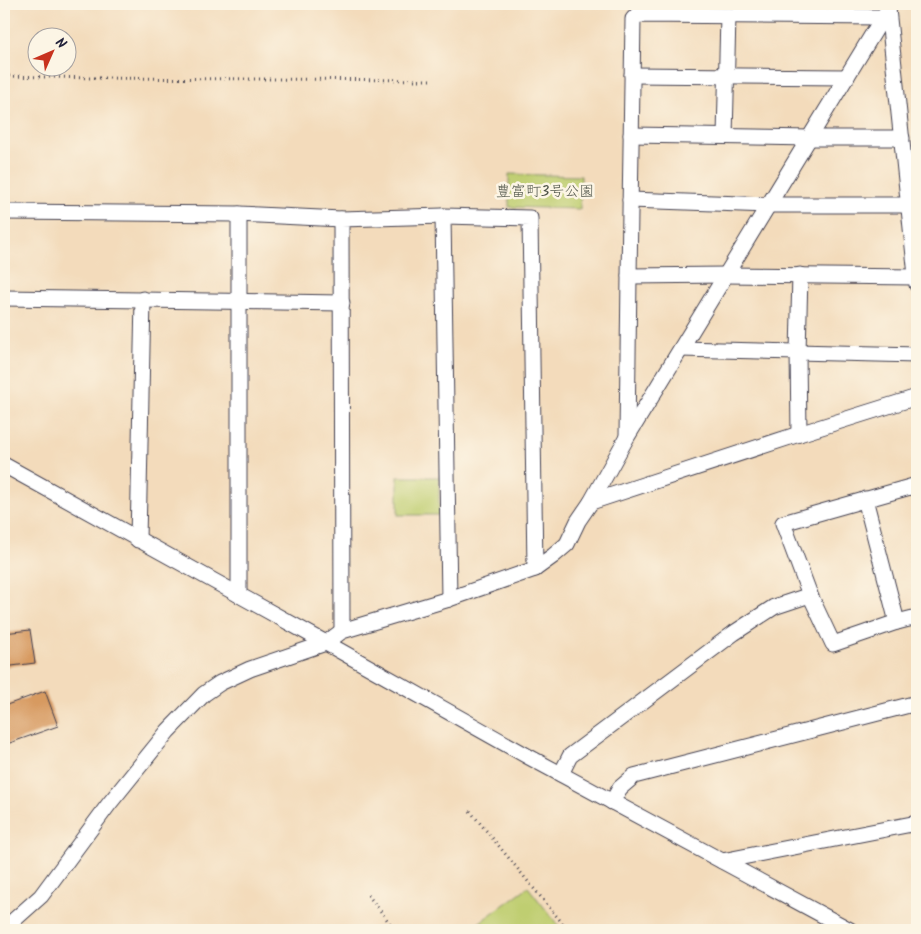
<svg xmlns="http://www.w3.org/2000/svg" width="921" height="934" viewBox="0 0 921 934" font-family="Kalam,'Klee One',sans-serif">
<rect width="100%" height="100%" fill="#fcf5e5"/>
<filter id="ink" filterUnits="userSpaceOnUse"><feTurbulence type="fractalNoise" baseFrequency=".02" numOctaves="2"/><feDisplacementMap in="SourceGraphic" scale="10" xChannelSelector="R" yChannelSelector="G"/><feConvolveMatrix kernelMatrix="1 2 1 2 8 2 1 2 1" color-interpolation-filters="sRGB"/></filter>
<filter id="wash" filterUnits="userSpaceOnUse"><feTurbulence type="fractalNoise" baseFrequency=".0096" numOctaves="4" result="noise"/><feDisplacementMap in="SourceGraphic" scale="20" xChannelSelector="R" yChannelSelector="G"/><feGaussianBlur stdDeviation="1.12" result="paint"/><feColorMatrix in="noise" values="0 0 0 0 0 0 0 0 0 0 0 0 0 0 0 0 0 1.4 0 .05"/><feComposite in="paint" operator="in"/></filter>
<g filter="url(#wash)">
<rect width="100%" height="100%" fill="#f3dbbb"/>
<g fill="#bfce71" stroke="#707856">
<path d="M509 174 581 176 580 209 509 207Z"/>
<rect x="398" y="477" width="41" height="38"/>
<path d="M528 887 562 930H469Z"/>
</g>
<g id="blocks">
<g fill="#d79a60">
<path d="M30 630 35 663 4 667V633Z"/>
<path d="M45 691 58 726 4 745V706Z"/>
</g>
</g>
</g>
<g filter="url(#ink)">
<use href="#blocks" fill-opacity="0" stroke="#413e4e" stroke-width="1"/>
<g fill="none" stroke-linecap="round" stroke-linejoin="round">
<g stroke="#413e4e" stroke-width="17">
<g id="street">
<path d="M888 9 917 285"/>
<path d="M632 75 847 77"/>
<path d="M631 135 810 138H902"/>
<path d="M725 136 728 16"/>
<path d="M630 200 769 205H917"/>
<path d="M4 212 239 214 341 219"/>
<path d="M443 216 449 599"/>
<path d="M629 276 726 275 916 277"/>
<path d="M4 298 342 303"/>
<path d="M681 349 917 355"/>
<path d="M799 434 798 352 800 275"/>
<path d="M627 436 629 276 633 19 637 15 883 17"/>
<path d="M4 465 326 643 529 757 850 930"/>
<path d="M917 485 783 523 810 595 833 644 897 622 917 617"/>
<path d="M865 499 897 622"/>
<path d="M591 502 799 434 917 397"/>
<path d="M138 540 143 299"/>
<path d="M239 595V214"/>
<path d="M342 631 341 219 443 216 530 218 535 569"/>
<path d="M561 774 570 756 734 633 774 607 810 595"/>
<path d="M612 802 620 788 634 776 917 703"/>
<path d="M722 861 917 823"/>
<path d="M4 929 41 896 109 804 168 731 204 694 220 683 250 669 326 643 342 631 449 599 535 569 553 556 567 544 578 521 591 502 627 437 891 4"/>
</g>
</g>
<g stroke="#413e4e" stroke-width="3" stroke-dasharray="1 4" stroke-linecap="butt">
<path d="M4 76 93 78 431 80"/>
<path d="M470 811 568 930"/>
<path d="M368 895 395 930"/>
</g>
<use href="#street" stroke="#fff" stroke-width="15"/>
</g>
</g>
<g text-anchor="middle" stroke-width="5" stroke-linejoin="round" paint-order="stroke">
<g font-size="15" fill="#51564b" stroke="#fcf5e5">
<text x="545" y="196">豊富町3号公園</text>
</g>
</g>
<rect width="921" height="934" fill="none" stroke="#fcf5e5" stroke-width="20"/>
<g transform="translate(52 52) rotate(45)"><circle r="24" fill="#fcf5e5" stroke="#a5a1a1"/>
<path d="M0-4L9 19L0 12L-9 19Z" fill="#c8321e"/>
<text y="-8" font-size="14" font-weight="bold" text-anchor="middle" fill="#22223b">N</text>
</g>
</svg>
